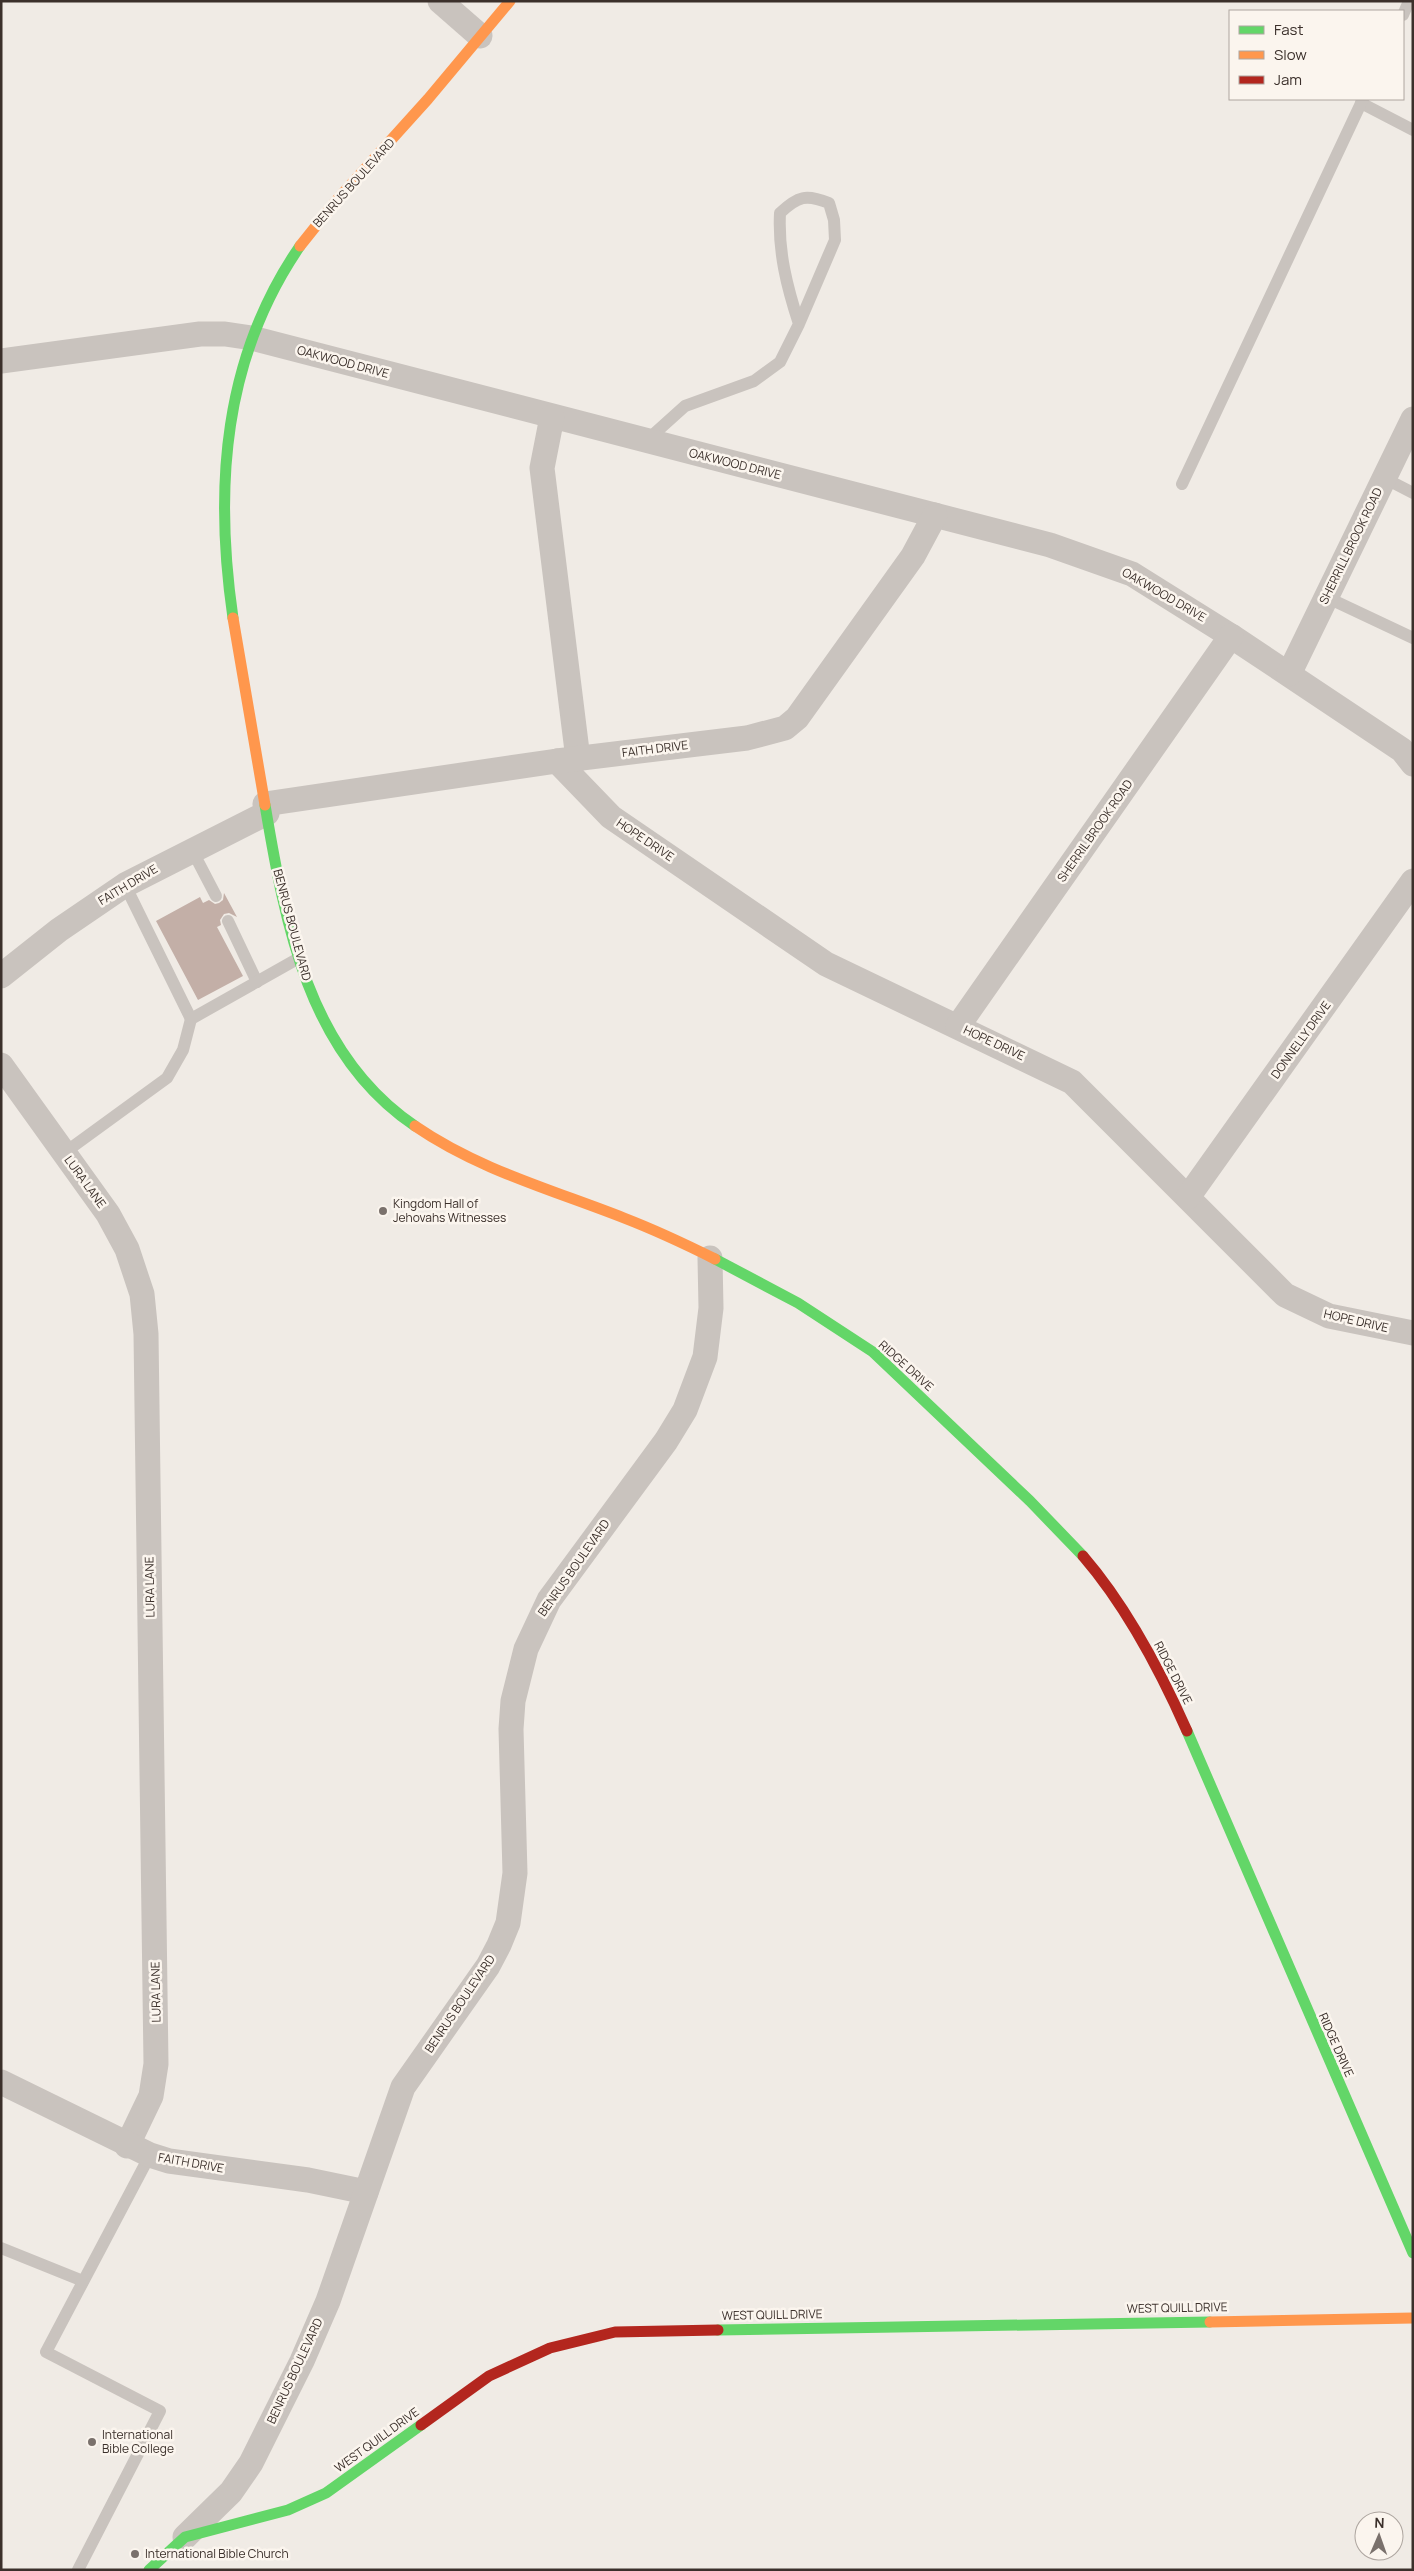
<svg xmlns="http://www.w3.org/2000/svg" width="1414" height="2571" viewBox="0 0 1414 2571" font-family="Manrope,sans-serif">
<rect width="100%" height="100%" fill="#f0ebe5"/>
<path fill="#c3afa7" d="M224 893 237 917 229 913 224 914 220 920 221 925 217 927 243 976 198 1000 156 921 200 897 203 903 209 900 215 904 219 903 223 900Z"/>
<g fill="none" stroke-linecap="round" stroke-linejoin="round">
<g stroke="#c9c3be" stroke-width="12">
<path d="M1403 15 1409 1"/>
<path d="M1361 103 1413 130"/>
<path d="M645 442 685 406 754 381 780 362 799 324C787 287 778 252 780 213 798 196 806 194 829 203L834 220 835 240 799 324"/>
<path d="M1384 478 1413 493"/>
<path d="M1182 484 1363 99"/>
<path d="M1326 597 1413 638"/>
<path d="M192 850 216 896"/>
<path d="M125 885 191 1019"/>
<path d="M228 921 257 982"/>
<path d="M64 1153 167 1078 183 1050 191 1019 299 958"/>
<path d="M1 2248 83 2281"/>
<path d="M78 2570 160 2411 46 2352 150 2155"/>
</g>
<g stroke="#c9c3be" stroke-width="25">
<path d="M440 1 480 36"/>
<path d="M1 361 200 334H225L252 338 1050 545 1132 574 1231 636 1402 750 1413 764"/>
<path d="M552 417 542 468 578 759"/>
<path d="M1289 674 1413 419"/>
<path d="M557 761 611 817 826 964 1072 1082 1285 1295 1329 1316 1413 1333"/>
<path d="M265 804 557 761 747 738 785 728 797 718 913 556 935 515"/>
<path d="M1 976 59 930 125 885 267 813"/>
<path d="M958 1026 1231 636"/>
<path d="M1 1065 108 1214 127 1249 142 1294 146 1334 156 2064 151 2096 127 2146"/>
<path d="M1188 1197 1413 881"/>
<path d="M1 2082 150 2155 169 2161 308 2180 366 2192"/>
<path d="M185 2537 231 2492 251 2463 302 2361 328 2301 403 2087 488 1966 499 1945 508 1923 515 1873 511 1729 513 1701 526 1649 549 1600 666 1441 685 1410 705 1357 711 1308 710 1258"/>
</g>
<g stroke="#63d668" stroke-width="11">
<path d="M233 618C214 487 223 358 300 246"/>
<path d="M265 805C285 923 308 1054 415 1126"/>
<path d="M715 1259 798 1303 873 1352 1030 1501 1083 1556"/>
<path d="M1187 1731 1413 2253"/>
<path d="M718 2330 1210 2322"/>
<path d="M149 2570 185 2537 288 2510 326 2493 421 2425"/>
</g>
<g stroke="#ff974d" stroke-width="11">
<path d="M300 246 336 201 428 99 510 1"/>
<path d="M233 618 265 805"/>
<path d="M415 1126C479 1170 553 1190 624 1218 655 1230 685 1244 715 1259"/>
<path d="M1210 2322 1413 2318"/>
</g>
<g stroke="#b3261e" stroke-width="11">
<path d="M1083 1556C1127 1607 1160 1670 1187 1731"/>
<path d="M421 2425 489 2376 550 2348 615 2332 718 2330"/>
</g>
</g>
<g fill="#7a716c" stroke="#fbf5ee" stroke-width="2">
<circle cx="383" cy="1211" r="5"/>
<circle cx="92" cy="2442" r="5"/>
<circle cx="135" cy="2554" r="5"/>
</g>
<g text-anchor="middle" stroke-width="5" stroke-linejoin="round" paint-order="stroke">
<g font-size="12" fill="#3b302b" stroke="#fbf5ee">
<text transform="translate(354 183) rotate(-48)" y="4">BENRUS BOULEVARD</text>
<text transform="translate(343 362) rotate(15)" y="4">OAKWOOD DRIVE</text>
<text transform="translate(735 464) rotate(14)" y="4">OAKWOOD DRIVE</text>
<text transform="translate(1351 546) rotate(-64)" y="4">SHERRILL BROOK ROAD</text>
<text transform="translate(1164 595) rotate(30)" y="4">OAKWOOD DRIVE</text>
<text transform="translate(655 749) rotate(-7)" y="4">FAITH DRIVE</text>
<text transform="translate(1095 831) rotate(-55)" y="4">SHERRIL BROOK ROAD</text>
<text transform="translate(645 840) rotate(34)" y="4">HOPE DRIVE</text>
<text transform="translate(128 885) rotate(-31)" y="4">FAITH DRIVE</text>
<text transform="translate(292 925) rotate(75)" y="4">BENRUS BOULEVARD</text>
<text transform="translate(1301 1040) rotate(-54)" y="4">DONNELLY DRIVE</text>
<text transform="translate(994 1043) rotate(25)" y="4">HOPE DRIVE</text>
<text transform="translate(85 1182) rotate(54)" y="4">LURA LANE</text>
<text transform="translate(1356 1321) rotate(13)" y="4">HOPE DRIVE</text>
<text transform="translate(906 1366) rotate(42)" y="4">RIDGE DRIVE</text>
<text transform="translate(574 1568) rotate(-55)" y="4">BENRUS BOULEVARD</text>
<text transform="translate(150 1587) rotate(-91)" y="4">LURA LANE</text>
<text transform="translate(1173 1673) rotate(63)" y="4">RIDGE DRIVE</text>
<text transform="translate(156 1992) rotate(-91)" y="4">LURA LANE</text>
<text transform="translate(460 2004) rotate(-56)" y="4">BENRUS BOULEVARD</text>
<text transform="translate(1336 2045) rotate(66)" y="4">RIDGE DRIVE</text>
<text transform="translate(191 2163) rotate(10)" y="4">FAITH DRIVE</text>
<text transform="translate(1177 2308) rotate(-1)" y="4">WEST QUILL DRIVE</text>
<text transform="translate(772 2315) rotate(-1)" y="4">WEST QUILL DRIVE</text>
<text transform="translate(295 2371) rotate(-65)" y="4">BENRUS BOULEVARD</text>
<text transform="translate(377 2440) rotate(-36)" y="4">WEST QUILL DRIVE</text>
</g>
<g font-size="12" fill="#3b302b" stroke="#fbf5ee" text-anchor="start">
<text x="393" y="1208">Kingdom Hall of<tspan x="393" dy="14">Jehovahs Witnesses</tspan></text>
<text x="102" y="2439">International<tspan x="102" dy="14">Bible College</tspan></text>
<text x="145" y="2558">International Bible Church</text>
</g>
</g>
<rect width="1414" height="2571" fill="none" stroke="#3b302b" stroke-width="5"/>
<rect x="1229" y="10" width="175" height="90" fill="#fbf5ee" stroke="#aea6a0"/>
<rect x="1239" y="26" width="25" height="8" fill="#63d668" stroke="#aea6a0"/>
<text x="1274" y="35" font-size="15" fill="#3b302b">Fast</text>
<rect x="1239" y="51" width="25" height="8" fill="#ff974d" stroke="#aea6a0"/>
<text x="1274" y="60" font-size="15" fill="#3b302b">Slow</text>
<rect x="1239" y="76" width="25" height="8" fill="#b3261e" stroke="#aea6a0"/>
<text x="1274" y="85" font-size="15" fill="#3b302b">Jam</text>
<g transform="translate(1379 2536) rotate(2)"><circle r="24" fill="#fbf5ee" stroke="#aea6a0"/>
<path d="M0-4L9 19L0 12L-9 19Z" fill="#7a716c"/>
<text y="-8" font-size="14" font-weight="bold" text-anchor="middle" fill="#3b302b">N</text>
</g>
</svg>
